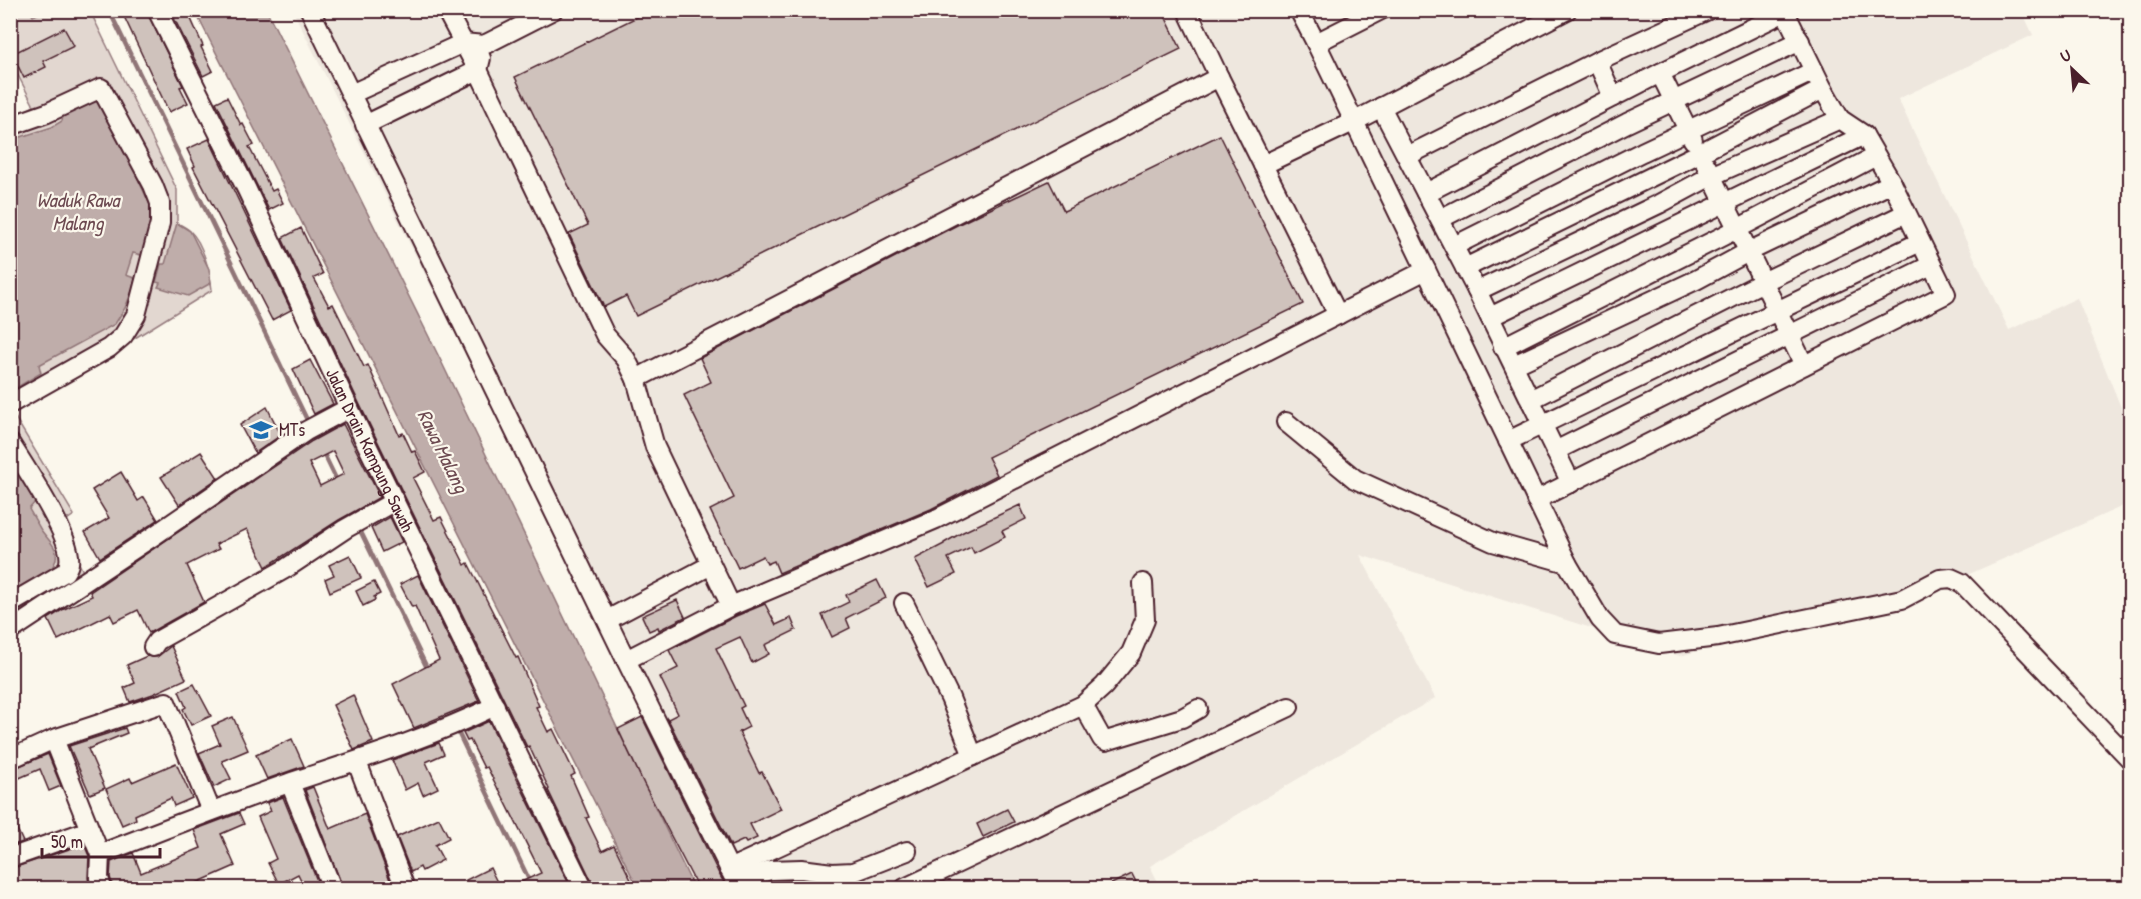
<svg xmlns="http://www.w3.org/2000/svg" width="2141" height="899" viewBox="0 0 2141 899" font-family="'Patrick Hand',sans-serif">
<rect width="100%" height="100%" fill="#fbf7ec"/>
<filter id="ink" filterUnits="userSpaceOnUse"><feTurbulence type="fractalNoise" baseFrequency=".0167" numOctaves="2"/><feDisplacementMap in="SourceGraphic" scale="12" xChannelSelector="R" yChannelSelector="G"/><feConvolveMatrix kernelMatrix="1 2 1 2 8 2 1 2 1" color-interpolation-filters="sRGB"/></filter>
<g filter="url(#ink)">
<path fill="#eee7de" d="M293 11H2022L2033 35 1898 99 2009 330 2077 298 2130 430V503L1949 583 1680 656 1360 555 1435 698 1150 866 1161 888H733Z"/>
<path fill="#e2d7d0" stroke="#967b7e" stroke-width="1.5" d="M11 11H30L33 16 44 11H90L177 190V223C181 225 187 228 190 231 203 243 210 272 212 290L13 414 74 515 61 524 85 576 11 622 10 119 34 106 11 62Z"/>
<g fill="#bfadaa" stroke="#907477" stroke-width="1.5">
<path d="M195 11H267L441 361 694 888H638Z"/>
<path d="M98 93 151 207V225L145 256 133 253 126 275 137 279 125 308 115 324 39 365 41 373 11 391V140L52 127 62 121 64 111Z"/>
<path d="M177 223 190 231 209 269 211 283 188 296 158 287 160 283 156 282 161 264H165Z"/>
<path d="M10 462 35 502 29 509C33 516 37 523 41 530 45 536 52 542 55 549 64 572 26 586 10 595Z"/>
</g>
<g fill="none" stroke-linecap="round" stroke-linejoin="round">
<g stroke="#907477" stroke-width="4.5">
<path d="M109 10 309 424"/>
<path d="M322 450 338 483"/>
<path d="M358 526 428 670"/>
<path d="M456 728 533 888"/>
</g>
</g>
<g fill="#cfc2bc" stroke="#4a1f2b" stroke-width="1.5" fill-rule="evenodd">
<path d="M121 10H146L183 86 180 87 188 103 169 112Z"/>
<path d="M170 10H187L203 46 201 47 213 71 203 76Z"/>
<path d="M651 10H1162L1181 49 636 316 626 296 604 307 569 234 588 225 515 77Z"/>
<path d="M64 28 74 46 43 61 46 67 24 78 12 54Z"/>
<path d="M227 97 241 125 243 124 254 145 249 147 272 191 276 189 283 203 269 210 216 102Z"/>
<path d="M1220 135 1303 304 988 457 997 475 931 509 779 573 774 561 767 564 763 556 738 568 710 510 734 498 684 395 711 382 700 358 961 223 1049 181 1064 211Z"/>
<path d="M209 139 291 310 272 320 193 167 195 166 187 149Z"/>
<path d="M301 228 323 274 314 278 329 306 333 304 364 367 368 365 399 435 403 433 412 452 415 451 425 472 413 478 434 520 441 517 465 565 468 563 516 658 518 657 539 706 536 707 548 732 553 729 575 774 571 776 589 817 586 818 602 851 614 845 635 888H595L548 790 549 789 529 746 527 747 359 403 282 238Z"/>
<path d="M310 360 333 404 314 414 293 369Z"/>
<path d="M267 407 281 435 255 453 240 425Z"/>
<path d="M343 424 380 497 339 520 266 567 247 529 216 544 219 549 187 565 204 602 149 633 138 610 114 622 110 614 58 640 48 619 62 610 92 596 90 592 312 441ZM333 451 344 474 320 486 309 463Z"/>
<path d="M201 452 218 478 179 505 161 477Z"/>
<path d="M121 472 138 501 144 497 158 520 100 558 85 532 109 518 92 490Z"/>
<path d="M1020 505 1026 519 1002 531 1005 537 974 553 971 547 948 558 956 574 929 587 915 559 944 544V543L963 532Z"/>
<path d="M390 517 402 542 382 552 371 528Z"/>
<path d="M350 555 361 578 330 592 325 579 334 575 329 565Z"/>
<path d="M418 575 479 701 414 728 393 684 439 660 415 606 412 607 400 584Z"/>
<path d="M877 580 886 598 846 618 850 628 832 637 822 615 849 602 846 595Z"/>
<path d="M374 582 380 594 374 597 375 600 363 606 356 591Z"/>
<path d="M677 600 685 617 659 630 658 627 649 631 642 616Z"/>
<path d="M765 604 776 625 791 618 796 630 765 645 769 654 752 663 740 637 716 648 744 706 740 708 749 727 739 732 759 773 762 772 781 809 750 824 757 838 746 843 744 840 731 846 668 719 678 714 660 677 678 668 669 650 736 616Z"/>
<path d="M171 646 186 679 153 694 130 702 124 688 135 683 127 665 147 656 157 657Z"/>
<path d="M194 684 211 716 191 725 183 709 186 707 179 691Z"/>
<path d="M353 695 373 742 354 750 333 705Z"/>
<path d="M233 717 248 750 222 761 231 779 214 787 199 753 220 744 212 726Z"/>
<path d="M642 717 719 874 727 888H698L644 784 618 729Z"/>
<path d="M489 721 513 771 571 888H508L541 873 499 789H498L487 767 484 768 470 740 467 741 463 733Z"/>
<path d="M125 728 127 733 88 749 105 788 90 794 69 746Z"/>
<path d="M292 739 304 766 267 779 256 755Z"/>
<path d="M439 743 444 754 426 762 438 788 423 795 418 783 405 790 392 760Z"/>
<path d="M48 754 61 786 49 791 40 769 10 782V770Z"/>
<path d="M176 763 192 798 174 806 171 798 135 815 136 819 122 825 106 789 130 778 132 782Z"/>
<path d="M313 787 330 829 365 814 393 888H343L305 790Z"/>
<path d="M283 797 320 888H305L298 874 279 884 268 863 276 859 258 817 271 811 267 803Z"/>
<path d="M1007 809 1014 822 983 837 977 824Z"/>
<path d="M239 813 244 824 221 834 235 866 185 888H113L110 877 111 862 133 853 141 873 201 848 194 830Z"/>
<path d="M10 814 23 842 10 846Z"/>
<path d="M439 818 449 838 435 845 443 860 422 871 420 867 411 872 397 837Z"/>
<path d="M84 844 89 856 88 878 90 888H15L10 876V869Z"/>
<path d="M490 868 500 888H470L466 880Z"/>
<path d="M1132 874 1139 888H1103Z"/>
<path d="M794 880 798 888H759L774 881Z"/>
</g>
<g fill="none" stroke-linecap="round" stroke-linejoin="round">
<g stroke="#4a1f2b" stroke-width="22">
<g id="minor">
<path id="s1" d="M157 10 247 190 349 408 583 888"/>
<path d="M310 10 626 660 739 888"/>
<path d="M446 10 478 70 605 335 626 359 636 379 655 447 731 606"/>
<path d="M1299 10 1316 43 1381 10"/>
<path d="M1597 61 1613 97"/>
<path d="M1660 73 1693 140"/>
<path d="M1219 77 1338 315"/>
<path d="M351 94 463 43 484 45 553 10"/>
<path d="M1381 107 1477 291 1571 483"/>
<path d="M365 125 478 70 481 58"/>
<path d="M10 126 47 113 101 88 153 185 160 203V223L136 315 123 336 109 348 10 404"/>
<path d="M1407 156 1597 61 1708 10"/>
<path d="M1263 165 1353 122 1567 10"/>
<path d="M1706 165 1804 365"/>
<path d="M1426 193 1660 73 1785 12"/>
<path d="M1440 219 1627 123 1800 41"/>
<path d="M1454 246 1642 152 1814 71"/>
<path d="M1465 268 1700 153 1823 89"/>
<path d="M1477 291 1659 204 1711 176 1840 119"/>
<path d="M1490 317 1864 135"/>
<path d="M1503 347 1737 229 1876 156"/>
<path d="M1514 365 1696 280 1748 252 1892 183"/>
<path d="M636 379 1219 77 1187 10"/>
<path d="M1530 400 1763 282 1906 213"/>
<path d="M1286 422 1355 479 1493 542 1567 563 1426 270"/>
<path d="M1508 441 1920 242"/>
<path d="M10 443C24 465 74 540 69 563 69 566 67 569 65 572L10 604"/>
<path d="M1555 451 1931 265"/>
<path d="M1536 500 1946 294 1892 183 1864 135 1840 119 1823 89 1784 10"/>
<path d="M1567 563 1600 619 1615 635 1659 644 1718 637 1902 599 1940 579 1951 578 1962 583 2130 759"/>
<path d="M607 620 711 565"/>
<path d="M10 631 155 535 306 431 349 408"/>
<path d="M153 647 157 641 285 569 345 529 395 501"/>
<path d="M626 660 731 606 936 519 1426 270 1316 43"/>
<path d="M1083 705 1102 739 1106 741 1182 718 1198 709"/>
<path d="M54 739 90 830"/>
<path d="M973 756 1083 705 1104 686 1131 653 1145 620 1143 583"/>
<path d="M10 759 54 739 166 702 211 811"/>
<path d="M357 762 405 888"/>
<path d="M290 783 332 888"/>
<path d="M100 854 99 878 102 888"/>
<path d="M10 858 90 830 100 854C163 830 226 805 289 783 359 760 429 738 495 706"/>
<path d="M729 869 973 756 950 698 904 603"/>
<path d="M736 882 770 870 801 869 832 873 853 872 907 851"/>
<path d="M905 888 1289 707"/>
</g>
</g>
<use href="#minor" stroke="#fbf7ec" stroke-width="18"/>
</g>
</g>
<defs>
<g id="school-bare" transform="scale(1.8)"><path d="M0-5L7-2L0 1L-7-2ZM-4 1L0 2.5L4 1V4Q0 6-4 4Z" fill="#1f6fb2" stroke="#fbf7ec" stroke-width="2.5" paint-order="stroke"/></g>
</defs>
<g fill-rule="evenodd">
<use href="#school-bare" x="261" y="430"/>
</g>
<g text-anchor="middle" stroke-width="4.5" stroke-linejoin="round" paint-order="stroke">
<g font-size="18" fill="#4a1f2b" stroke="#fbf7ec" text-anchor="start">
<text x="279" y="436">MTs</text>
</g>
<g font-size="18" fill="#4a1f2b" stroke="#fbf7ec">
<text dy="6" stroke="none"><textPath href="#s1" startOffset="489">Jalan Drain Kampung Sawah</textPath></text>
</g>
<g font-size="20" font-style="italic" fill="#6d4a51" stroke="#fbf7ec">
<text x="78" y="207">Waduk Rawa<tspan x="78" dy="23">Malang</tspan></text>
<text transform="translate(443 451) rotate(64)" y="7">Rawa Malang</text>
</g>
</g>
<rect width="2141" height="899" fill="none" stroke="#fbf7ec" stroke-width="36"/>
<rect x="18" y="18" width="2105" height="863" fill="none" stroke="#4a1f2b" stroke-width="2" filter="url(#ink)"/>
<g transform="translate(2072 69) rotate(334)" stroke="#fbf7ec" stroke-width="4.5" paint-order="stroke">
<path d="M0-4.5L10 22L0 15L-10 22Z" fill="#4a1f2b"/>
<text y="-9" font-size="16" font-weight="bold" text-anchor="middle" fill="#4a1f2b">U</text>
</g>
<path d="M42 848v9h118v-9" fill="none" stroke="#4a1f2b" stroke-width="3"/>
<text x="51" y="848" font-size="18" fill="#4a1f2b" stroke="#fbf7ec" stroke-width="4.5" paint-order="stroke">50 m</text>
</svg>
